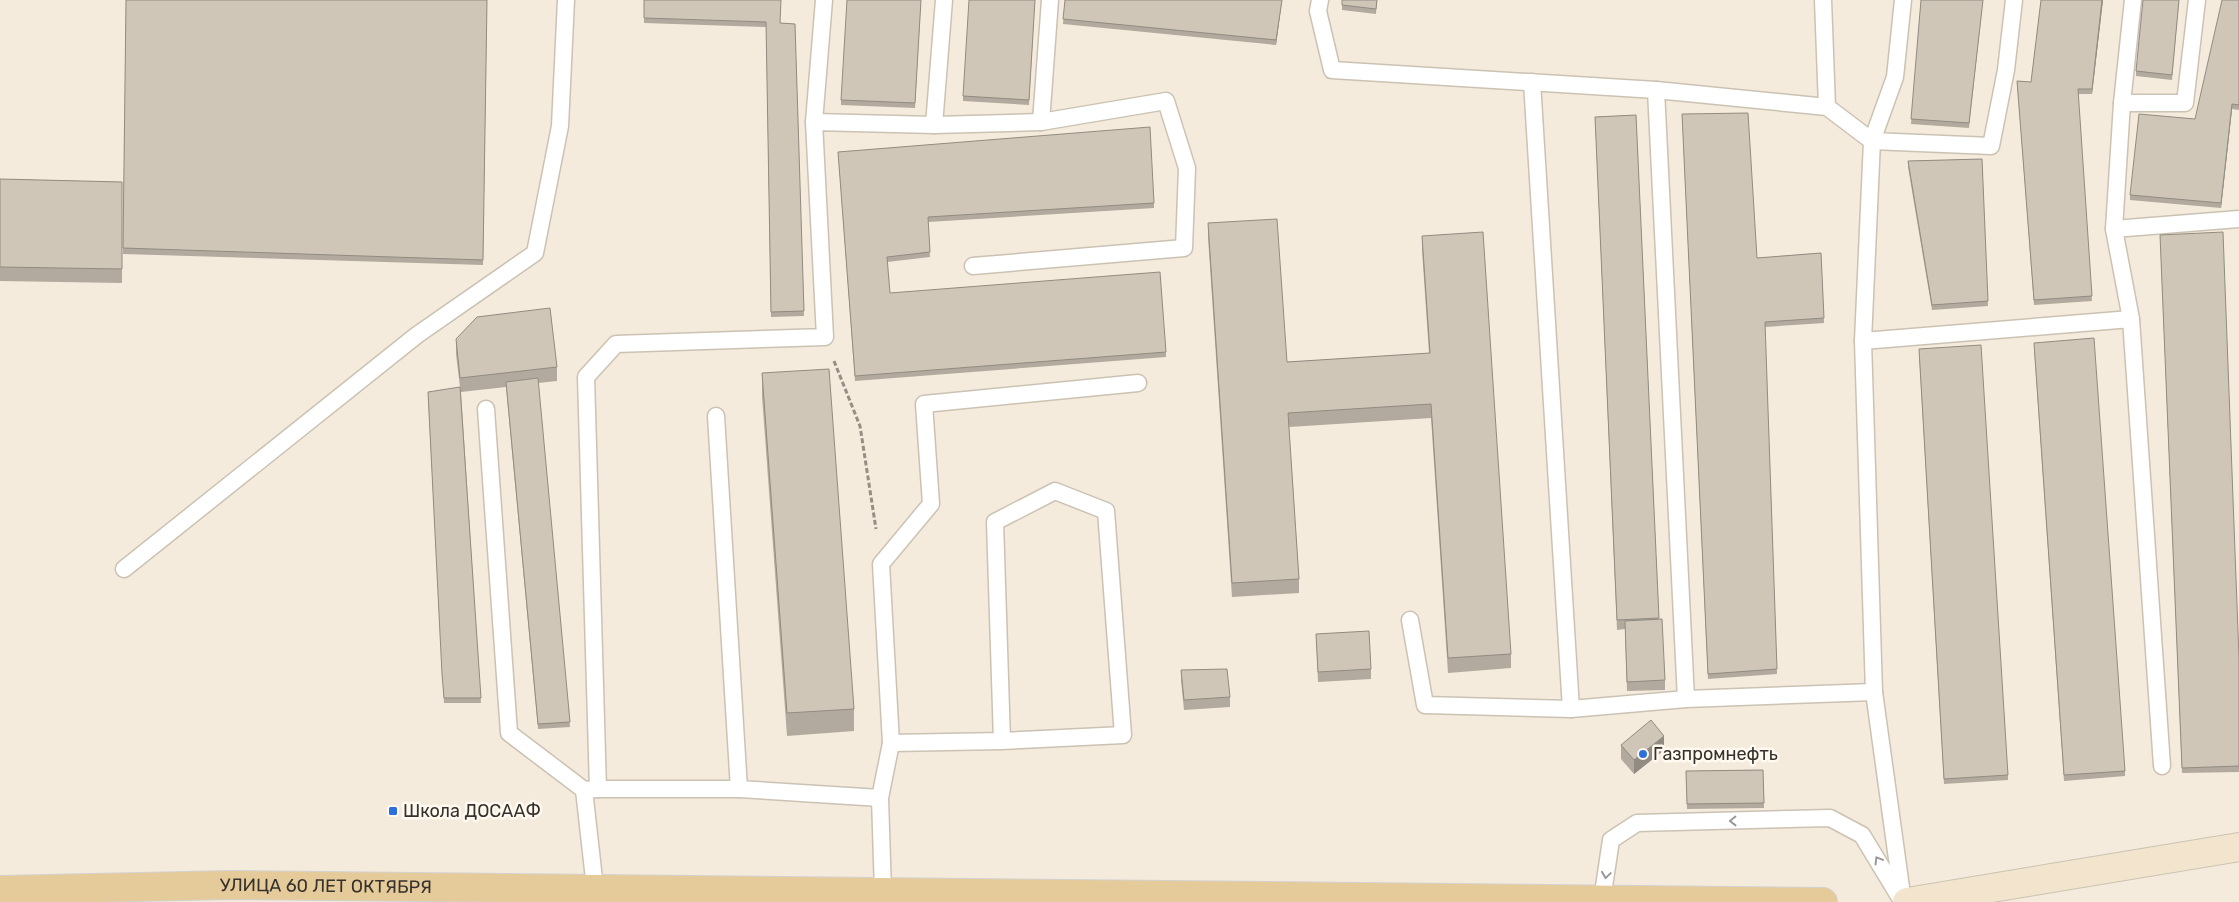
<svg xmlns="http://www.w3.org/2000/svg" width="2239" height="902" viewBox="0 0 2239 902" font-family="Rubik,sans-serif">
<rect width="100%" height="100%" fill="#f5ebdc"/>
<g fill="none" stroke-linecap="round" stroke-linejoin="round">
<g stroke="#cbc2b3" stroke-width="19">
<g id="lane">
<path d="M1320 0 1318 11 1332 70 1656 90 1827 107 1872 141 1863 341 1874 692 1903 902"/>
<path d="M1823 0 1827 107"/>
<path d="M1903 0 1895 77 1872 141 1991 146 2006 70 2014 0"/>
<path d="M1532 82 1571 709"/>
<path d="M1656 90 1686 699 1874 692"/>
<path d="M2122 103H2185L2197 0"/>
<path d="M814 122 824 0"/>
<path d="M1041 122 1050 0"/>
<path d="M934 125 944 0"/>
<path d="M2114 229 2239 219"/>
<path d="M2131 319 2162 766"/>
<path d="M1863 341 2131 319 2114 229 2122 103 2133 0"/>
<path d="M486 409 509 733 584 790"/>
<path d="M716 416 739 789 880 798"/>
<path d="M124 569 417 335 535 253 560 126 566 0"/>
<path d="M1410 620 1425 705 1571 709 1686 699"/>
<path d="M891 743 1002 741 1123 735 1106 511 1055 491 995 522 1002 741"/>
<path d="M598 789H739"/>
<path d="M595 888 584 790 598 789 586 377 616 344 825 337 814 122 934 125 1041 122 1166 101 1187 168 1184 248 973 266"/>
<path d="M883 893 880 798 891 743 881 564 931 504 924 404 1138 383"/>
<path d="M1602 900 1611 840 1637 823 1830 818 1862 835 1899 896"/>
</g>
</g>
<g stroke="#cbc2b3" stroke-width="30">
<path id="secondary" d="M1907 902 2239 847"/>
</g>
<g stroke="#d3d2d1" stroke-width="30">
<g id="primary">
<path id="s1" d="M0 890 231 885 1823 902"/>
</g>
</g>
<path stroke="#958e84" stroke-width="3" stroke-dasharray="5 2.5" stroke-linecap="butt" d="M834 361 860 426 876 529"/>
<use href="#lane" stroke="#fff" stroke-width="16"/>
<use href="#secondary" stroke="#f3e5cd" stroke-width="28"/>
<use href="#primary" stroke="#e6cb9a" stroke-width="28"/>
</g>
<g fill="#b2aa9e">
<path d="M126 0H487L483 265 123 254Z"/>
<path d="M644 0 780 23 795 24 804 316 771 317 766 27 644 23Z"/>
<path d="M921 0 915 108 841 105V100Z"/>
<path d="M1035 0 1029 105 963 101V96Z"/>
<path d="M1065 0H1282L1276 45 1063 24Z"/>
<path d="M1342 0H1377L1376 14 1342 10Z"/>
<path d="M1921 0H1983L1969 128 1911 124Z"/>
<path d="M2041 0H2103L2092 94H2078L2092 301 2034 305 2017 81 2031 82Z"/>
<path d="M2179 0 2172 80 2136 76V71Z"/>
<path d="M2239 0V110L2232 109 2221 208 2130 200V195L2195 119Z"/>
<path d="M1682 114 1757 258 1821 253 1824 323 1765 327 1777 674 1708 679Z"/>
<path d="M1636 115 1659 620 1665 680V690L1627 691 1625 629 1617 630 1595 117Z"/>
<path d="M838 152 1154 203V208L928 222 930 257 887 262 890 293 1166 352V357L855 381Z"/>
<path d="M1982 159 1988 306 1932 310 1908 167V161Z"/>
<path d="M0 179 122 182V283L0 281Z"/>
<path d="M1208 223 1287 362 1429 353 1422 250V236L1511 654V668L1448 673 1431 418 1289 427 1299 579V593L1232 597 1208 237Z"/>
<path d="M2160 235 2239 658V772L2182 773Z"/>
<path d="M456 339 557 367V381L538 383 570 727 538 729 506 387 461 392 481 703H444L428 397 460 387 456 354Z"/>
<path d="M2034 348 2125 771V776L2064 781Z"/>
<path d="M1919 354 2008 775V780L1944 784Z"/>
<path d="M762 373 854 709V731L787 736 762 396Z"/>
<path d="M1316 634 1371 669V679L1318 682Z"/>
<path d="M1181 670 1230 697V707L1184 710 1181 680Z"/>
<path d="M1621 745 1664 750 1634 774 1621 759Z"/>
<path d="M1763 770 1764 808 1687 809 1686 771Z"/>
</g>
<g fill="#918b81">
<path d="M1282 0 1276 45V40Z"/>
<path d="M2102 0H2103L2092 94V89Z"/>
<path d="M2232 104V109L2221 208V203Z"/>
<path d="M1664 736V750L1634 774V760Z"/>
</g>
<g fill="#cfc6b8" stroke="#918b81">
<path d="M126 0H487L483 260 123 248Z"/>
<path d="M644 0H781L780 23 795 24 804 311 771 312 766 22 644 18Z"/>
<path d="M847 0H921L915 103 841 100Z"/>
<path d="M969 0H1035L1029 100 963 96Z"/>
<path d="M1065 0H1282L1276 40 1063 19Z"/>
<path d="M1342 0H1377L1376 9 1342 5Z"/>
<path d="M1921 0H1983L1969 123 1911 119Z"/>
<path d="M2041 0H2102L2092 89H2078L2092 296 2034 300 2017 81 2031 82Z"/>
<path d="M2143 0H2179L2172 75 2136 71Z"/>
<path d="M2222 0H2239V105L2232 104 2221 203 2130 195 2139 114 2195 119Z"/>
<path d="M1748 113 1757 258 1821 253 1824 318 1765 322 1777 669 1708 674 1682 114Z"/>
<path d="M1636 115 1659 618 1617 620 1595 117Z"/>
<path d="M1150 127 1154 203 928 217 930 252 887 257 890 293 1160 272 1166 352 855 376 838 152Z"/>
<path d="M1982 159 1988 301 1932 305 1908 161Z"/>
<path d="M0 179 122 182V269L0 267Z"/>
<path d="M1277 219 1287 362 1430 353 1422 236 1483 232 1511 654 1448 658 1431 404 1288 413 1299 579 1232 583 1208 223Z"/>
<path d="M2223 232 2239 658V766L2182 768 2160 235Z"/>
<path d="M550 308 557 367 460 378 456 339 477 317Z"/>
<path d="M2094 338 2125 771 2064 775 2034 343Z"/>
<path d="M1981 345 2008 775 1944 779 1919 349Z"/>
<path d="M829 369 854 709 787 713 762 373Z"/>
<path d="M538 378 570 722 538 724 506 382Z"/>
<path d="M460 387 481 698H444L442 674 428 392Z"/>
<path d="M1662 619 1665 680 1627 682 1625 621Z"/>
<path d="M1369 631 1371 669 1318 672 1316 634Z"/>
<path d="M1227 669 1230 697 1184 700 1181 670Z"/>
<path d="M1651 720 1664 736 1634 760 1621 745Z"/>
<path d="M1763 770 1764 803 1687 804 1686 771Z"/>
</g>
<defs><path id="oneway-chevron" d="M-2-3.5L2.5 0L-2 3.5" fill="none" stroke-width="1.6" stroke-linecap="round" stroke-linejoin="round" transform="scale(1.25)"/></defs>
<g stroke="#9a9896">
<use href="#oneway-chevron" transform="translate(1733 821) rotate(179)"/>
<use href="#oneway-chevron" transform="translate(1878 860) rotate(-121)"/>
<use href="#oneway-chevron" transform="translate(1606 875) rotate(98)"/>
</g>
<g fill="#2b70dd" stroke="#fff9f0" stroke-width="2">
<circle cx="1643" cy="754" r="5"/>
<rect x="388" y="806" width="10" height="10" rx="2.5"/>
</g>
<g text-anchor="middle" stroke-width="5" stroke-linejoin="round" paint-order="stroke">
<g font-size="18" fill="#35312c" stroke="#fff9f0" text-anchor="start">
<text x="1653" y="760">Газпромнефть</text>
<text x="403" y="817">Школа ДОСААФ</text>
</g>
<g font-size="18" fill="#35312c" stroke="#fff9f0">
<text dy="6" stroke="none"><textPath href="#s1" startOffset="326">УЛИЦА 60 ЛЕТ ОКТЯБРЯ</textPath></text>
</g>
</g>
</svg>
